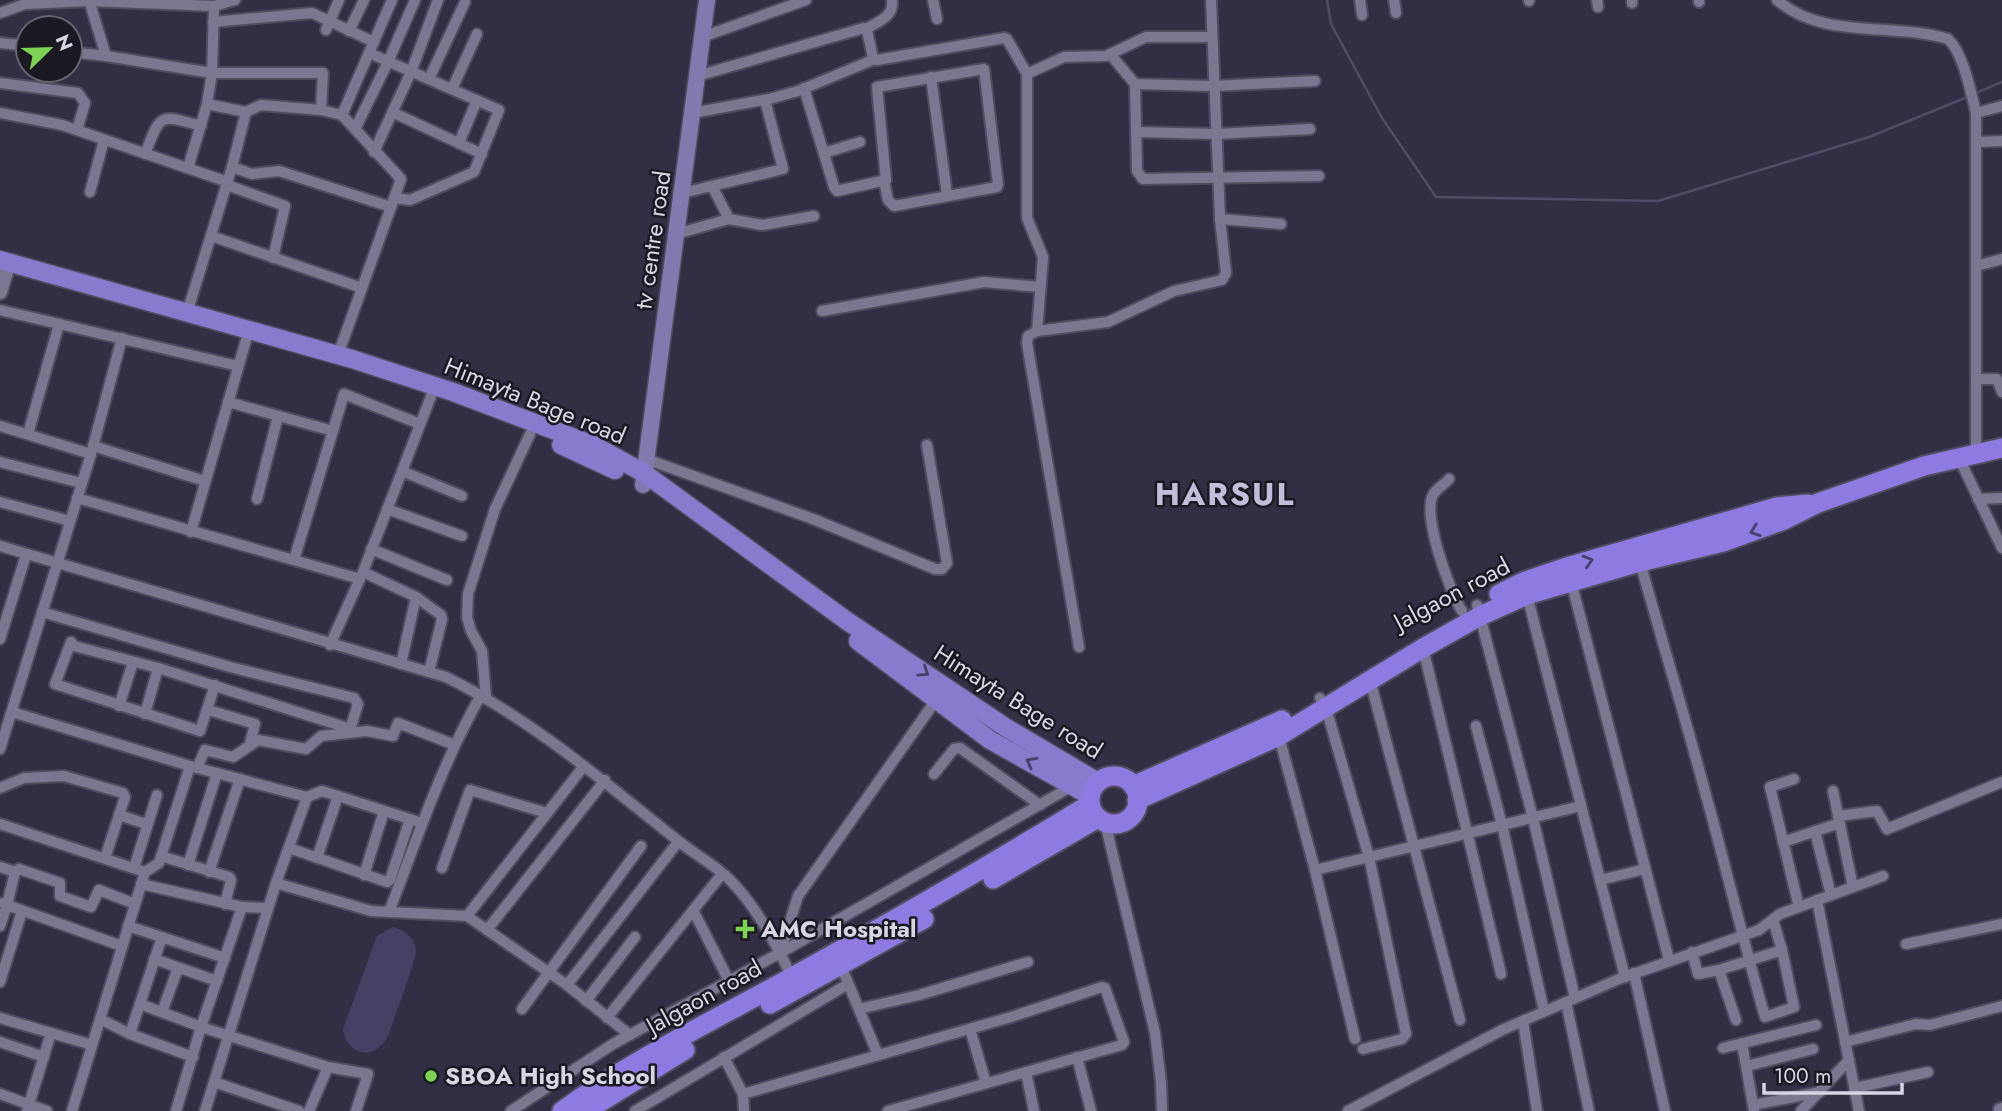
<svg xmlns="http://www.w3.org/2000/svg" width="2002" height="1111" viewBox="0 0 2002 1111" font-family="Jost,sans-serif">
<rect width="100%" height="100%" fill="#322f44"/>
<path fill="#454064" d="M392 927C404 929 417 939 416 953 415 960 389 1037 385 1041 369 1062 347 1053 343 1029L377 936Z"/>
<g fill="none" stroke-linecap="round" stroke-linejoin="round">
<g stroke="#514b66" stroke-width="2.5">
<path d="M1327 0 1331 24 1382 118 1436 197 1658 201 1869 137 1970 96"/>
<path d="M1976 93 2002 82"/>
</g>
<g stroke="#4f4c5e" stroke-width="14">
<g id="minor">
<path d="M89 0 106 56 212 73 214 6 235 0"/>
<path d="M933 0 937 19"/>
<path d="M1211 0 1220 219 1281 224"/>
<path d="M1360 0 1362 15"/>
<path d="M1394 0 1396 13"/>
<path d="M1529 0V1"/>
<path d="M1597 0 1598 7"/>
<path d="M1632 0V3"/>
<path d="M1699 0V2"/>
<path d="M1777 0C1823 40 1892 22 1948 39 1963 52 1971 93 1976 113V454"/>
<path d="M0 13 25 4 89 1 214 6"/>
<path d="M213 22 312 13 374 42"/>
<path d="M866 29C879 21 894 17 892 0"/>
<path d="M326 30 339 0"/>
<path d="M349 31 364 0"/>
<path d="M702 37 806 0"/>
<path d="M0 43 28 46"/>
<path d="M70 52 106 56"/>
<path d="M369 53 499 110 474 172 410 200 394 198"/>
<path d="M1110 54 1135 84 1137 171 1143 179 1319 176"/>
<path d="M697 76 864 28 867 30 873 58 877 60 1004 38 1007 39 1027 74"/>
<path d="M931 77 947 195"/>
<path d="M429 79 465 2"/>
<path d="M0 83 78 93 85 103 77 130"/>
<path d="M1135 84 1213 86 1315 81"/>
<path d="M804 88 834 187 837 191 886 180 877 87 984 69 998 184 997 187 894 206 888 200 884 181"/>
<path d="M452 89 477 34"/>
<path d="M246 112 261 105 321 110"/>
<path d="M392 112 482 154"/>
<path d="M0 113 62 125 228 182"/>
<path d="M692 113 769 99 798 91 875 59"/>
<path d="M1976 113 2002 106"/>
<path d="M355 129 388 62 415 0"/>
<path d="M1136 132 1217 134 1310 129"/>
<path d="M1976 142 2002 141"/>
<path d="M459 143 477 100"/>
<path d="M374 152 411 72 438 0"/>
<path d="M824 153 860 142"/>
<path d="M145 154C161 113 159 114 201 126"/>
<path d="M232 167 252 174 279 171 391 207"/>
<path d="M188 168 207 104"/>
<path d="M227 185 285 206 273 258"/>
<path d="M712 186 729 219"/>
<path d="M90 192 104 140"/>
<path d="M682 193 783 169 765 100"/>
<path d="M676 234 729 219 762 225 814 216"/>
<path d="M211 236 362 288"/>
<path d="M1976 266 2002 259"/>
<path d="M0 310 238 366"/>
<path d="M822 311 984 282 1040 287"/>
<path d="M187 313 232 167 246 112 207 104 212 73H323L321 110 342 115"/>
<path d="M1037 331 1043 257 1027 218V74L1064 57 1106 56 1146 37H1211"/>
<path d="M338 355 401 179 342 115 392 0"/>
<path d="M1976 379H1997L2002 392"/>
<path d="M228 402 333 431"/>
<path d="M0 426 91 454"/>
<path d="M28 434 59 324"/>
<path d="M93 446 205 481"/>
<path d="M1959 458 2002 548"/>
<path d="M646 459 813 519 935 569H942L947 563 927 445"/>
<path d="M0 462 81 483"/>
<path d="M402 471 462 496"/>
<path d="M1449 479C1445 484 1436 489 1433 495 1422 516 1450 592 1462 611"/>
<path d="M77 498 360 579"/>
<path d="M257 499 278 416"/>
<path d="M1978 499 2002 498"/>
<path d="M0 502 70 521"/>
<path d="M387 509 462 536"/>
<path d="M191 532 246 340"/>
<path d="M0 546 446 677C531 719 603 781 677 840 693 853 713 864 728 878 756 905 775 943 792 977"/>
<path d="M371 549 447 580"/>
<path d="M294 560 344 394 420 424"/>
<path d="M1640 562C1662 641 1686 720 1707 799 1727 871 1744 944 1765 1017L1794 1007 1782 950 1719 970"/>
<path d="M363 572 416 597 441 615 442 619 429 672"/>
<path d="M1571 581 1669 960"/>
<path d="M1527 595 1625 977"/>
<path d="M1477 605 1533 818 1575 998"/>
<path d="M42 612 230 667 354 698 358 704 349 733"/>
<path d="M0 639 26 555"/>
<path d="M330 645 363 572 435 386"/>
<path d="M1079 647 1027 343 1028 336 1037 331 1108 322 1174 291 1222 280 1226 273 1220 219"/>
<path d="M1423 648 1501 974"/>
<path d="M401 664 416 597"/>
<path d="M1370 680 1460 1020"/>
<path d="M215 685 200 731 55 684 71 642 74 646 158 668 351 729"/>
<path d="M486 697 482 651 471 631 467 617 468 594 495 509 530 434"/>
<path d="M1320 698 1326 708 1369 857 1406 1034 1402 1039 1363 1049"/>
<path d="M119 706 133 662"/>
<path d="M208 710 255 724 250 743"/>
<path d="M12 712 190 766 307 797 322 791 422 823"/>
<path d="M145 714 158 668"/>
<path d="M1476 726 1502 825 1544 1011"/>
<path d="M1278 733 1315 870 1355 1039"/>
<path d="M0 749 91 454 122 338"/>
<path d="M197 768 205 750 233 757 258 740 306 749 321 736 367 731 393 736 398 723 455 745"/>
<path d="M934 774 954 749 960 748 1040 805"/>
<path d="M1794 779 1770 787 1799 907"/>
<path d="M0 788 24 778 64 776 123 793 125 797 105 858"/>
<path d="M1833 791 1853 887"/>
<path d="M119 815 146 824"/>
<path d="M1838 816 1877 811 1887 829 2002 782"/>
<path d="M1105 822 1155 1033 1161 1082 1162 1111"/>
<path d="M0 824 145 872"/>
<path d="M1815 831 1831 895"/>
<path d="M1783 842 1840 823"/>
<path d="M289 848 387 882 390 880 410 819"/>
<path d="M161 856 229 877 231 880 225 904"/>
<path d="M317 858 338 796"/>
<path d="M188 865 217 773"/>
<path d="M0 867 15 872"/>
<path d="M134 868 157 795"/>
<path d="M442 868 470 790 547 813"/>
<path d="M1315 870 1581 806"/>
<path d="M209 872 240 779"/>
<path d="M364 875 384 811"/>
<path d="M1600 880 1645 869"/>
<path d="M276 883 371 911 467 916 567 985 630 1035"/>
<path d="M141 884 242 907"/>
<path d="M1817 900 1859 1111"/>
<path d="M693 910 729 981"/>
<path d="M389 912C417 839 442 763 481 695"/>
<path d="M467 916 584 766"/>
<path d="M1773 920 1782 950"/>
<path d="M0 926 7 905 3 903"/>
<path d="M128 926 225 958"/>
<path d="M487 930 605 780"/>
<path d="M1906 944 2002 924"/>
<path d="M122 946 7 905 15 872 19 869 60 883V896L91 907 99 890 135 904"/>
<path d="M1692 952 1698 974 1719 970 1736 1020"/>
<path d="M780 953 798 896 936 700"/>
<path d="M154 959 217 981"/>
<path d="M841 966 878 1055"/>
<path d="M1634 973 1665 1111"/>
<path d="M0 982 22 911"/>
<path d="M567 985 678 842"/>
<path d="M586 1001 635 937"/>
<path d="M1566 1002 1589 1111"/>
<path d="M140 1004 201 1027 242 907 268 908"/>
<path d="M522 1009 641 846"/>
<path d="M859 1009 919 995 1028 962"/>
<path d="M162 1012 178 968"/>
<path d="M0 1018 92 1045"/>
<path d="M607 1018 722 874"/>
<path d="M100 1019 130 1034 193 1057"/>
<path d="M1523 1021 1537 1111"/>
<path d="M970 1029 986 1083"/>
<path d="M130 1034 162 937"/>
<path d="M0 1042 44 1057"/>
<path d="M1845 1042 1916 1024 1930 1025 2002 1006"/>
<path d="M1742 1043 1754 1111"/>
<path d="M1723 1048 1816 1025"/>
<path d="M724 1057 743 1094 744 1111"/>
<path d="M1077 1057 1091 1111"/>
<path d="M1747 1066 1813 1049"/>
<path d="M1026 1072 1034 1111"/>
<path d="M214 1082 299 1111"/>
<path d="M1855 1088 1928 1072"/>
<path d="M0 1094 47 1111"/>
<path d="M743 1094 1011 1017 1102 987 1105 988 1124 1042 1122 1045 888 1111"/>
<path d="M1753 1105 1820 1092"/>
<path d="M1999 1109 2002 1108"/>
<path d="M27 1111 51 1033"/>
<path d="M72 1111 145 872 159 863 190 766"/>
<path d="M176 1111 201 1027 328 1067 368 1074 356 1111"/>
<path d="M205 1111 276 883 307 797"/>
<path d="M309 1111 328 1067"/>
<path d="M511 1111 613 1044 780 953 1074 785"/>
<path d="M635 1111 848 984"/>
<path d="M1348 1111 1502 1030 1619 979 1759 930 1780 914 1883 876"/>
<path d="M1801 1111 1849 1060"/>
</g>
</g>
<g stroke="#4f4c5e" stroke-width="18">
<path id="tertiary" d="M0 292 9 262"/>
</g>
<g stroke="#4f4c5e" stroke-width="19">
<path id="secondary" d="M643 485 707 0"/>
</g>
<g stroke="#4f4c5e" stroke-width="21">
<g id="primary">
<path d="M0 260 352 359 453 392 593 445 644 473 847 621 1005 727 1098 782"/>
<path d="M561 445 615 470"/>
<path d="M858 641 990 740 1090 796"/>
</g>
</g>
<g stroke="#4f4c5e" stroke-width="23">
<g id="trunk">
<path d="M1499 594 1523 582 1567 567 1777 507 1808 504"/>
<circle cx="1114" cy="800" r="24"/>
<path d="M1133 786 1282 720"/>
<path d="M1137 800 1279 736 1423 648 1480 616 1527 595 1640 562 1723 542 1784 520 1818 503 1924 466 2002 448"/>
<path d="M993 879 1098 818"/>
<path d="M770 1004 924 919"/>
<path d="M562 1111C634 1059 714 1020 792 977 893 921 992 864 1090 804"/>
<path d="M586 1111 685 1050"/>
</g>
</g>
<use href="#minor" stroke="#7a7890" stroke-width="10"/>
<use href="#tertiary" stroke="#7a7890" stroke-width="14"/>
<use href="#secondary" stroke="#8279ae" stroke-width="16"/>
<use href="#primary" stroke="#8a7acd" stroke-width="18"/>
<use href="#trunk" stroke="#8f7ae1" stroke-width="19"/>
</g>
<defs><path id="oneway-chevron" d="M-2-3.5L2.5 0L-2 3.5" fill="none" stroke-width="1.6" stroke-linecap="round" stroke-linejoin="round" transform="scale(1.75)"/></defs>
<g stroke="#49406e">
<use href="#oneway-chevron" transform="translate(1755 531) rotate(160)"/>
<use href="#oneway-chevron" transform="translate(1588 561) rotate(-16)"/>
</g>
<g stroke="#474066">
<use href="#oneway-chevron" transform="translate(924 672) rotate(34)"/>
<use href="#oneway-chevron" transform="translate(1031 762) rotate(-151)"/>
</g>
<g fill="#7dd154" stroke="#1a1922" stroke-width="2.5">
<path d="M741.5 918.5h7v7h7v7h-7v7h-7v-7h-7v-7h7z"/>
<circle cx="431" cy="1076" r="7"/>
</g>
<g text-anchor="middle" stroke-width="5" stroke-linejoin="round" paint-order="stroke">
<g font-size="24" fill="#d7d6e3" stroke="#1a1922">
<text transform="translate(653 240) rotate(-82)" y="8">tv centre road</text>
<text transform="translate(535 401) rotate(22)" y="8">Himayta Bage road</text>
<text transform="translate(1452 594) rotate(-28)" y="8">Jalgaon road</text>
<text transform="translate(1018 702) rotate(32)" y="8">Himayta Bage road</text>
<text transform="translate(704 997) rotate(-29)" y="8">Jalgaon road</text>
</g>
<g font-size="24" font-weight="bold" fill="#d7d6e3" stroke="#1a1922" text-anchor="start">
<text x="761" y="937">AMC Hospital</text>
<text x="445" y="1084">SBOA High School</text>
</g>
<g font-size="32" font-weight="bold" letter-spacing="2" fill="#c0bed8" stroke="#1a1922">
<text x="1225" y="505">HARSUL</text>
</g>
</g>
<g transform="translate(49 49) rotate(67)"><circle r="33" fill="#1a1922" stroke="#66656f" stroke-width="2"/>
<path d="M0-5L12 26L0 18L-12 26Z" fill="#7dd154"/>
<text y="-10" font-size="19" font-weight="bold" text-anchor="middle" fill="#d7d6e3">N</text>
</g>
<path d="M1764 1083v10h138v-10" fill="none" stroke="#d7d6e3" stroke-width="3.5"/>
<text x="1774" y="1083" font-size="21" fill="#d7d6e3" stroke="#1a1922" stroke-width="5" paint-order="stroke">100 m</text>
</svg>
